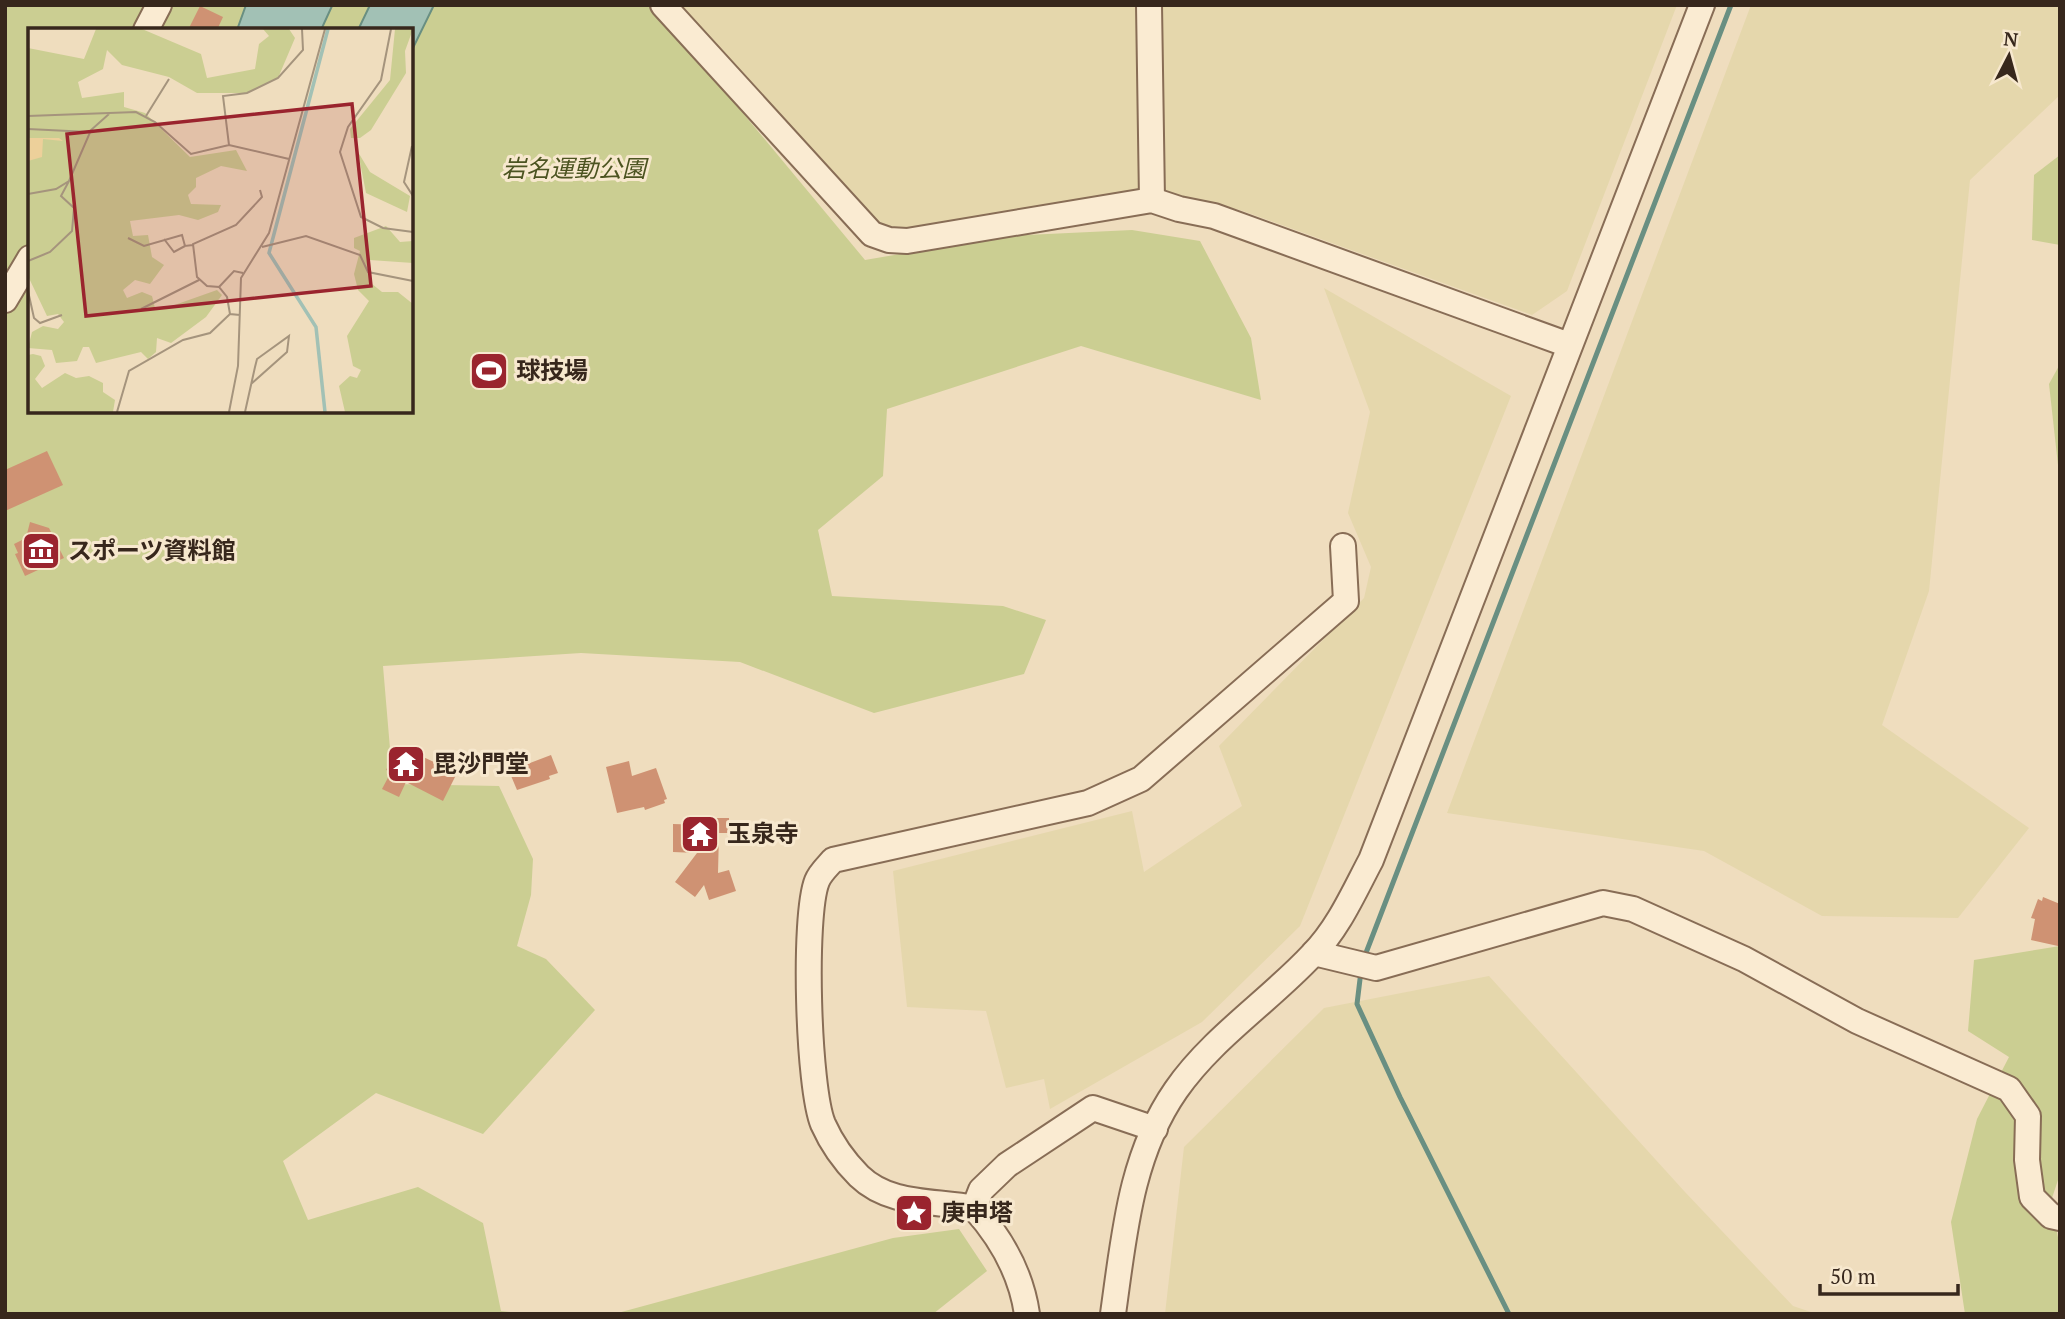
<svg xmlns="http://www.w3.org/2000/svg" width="2065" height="1319" viewBox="0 0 2065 1319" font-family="'PT Serif','Noto Sans JP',serif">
<rect width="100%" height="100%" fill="#efddbe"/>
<g fill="#e5d7ac">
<path d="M674 5H1677L1567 291 1532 315 1240 210 1144 190 904 230 880 226Z"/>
<path d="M1751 5H2060V95L1970 180 1929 591 1882 725 2029 828 1958 918 1822 916 1704 851 1447 813Z"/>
<path d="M1324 288 1511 396 1300 926 1202 1022 1050 1109 1044 1079 1006 1088 986 1011 907 1007 893 871 1132 811 1144 872 1242 806 1219 746 1364 598 1371 567 1348 513 1370 412Z"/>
<path d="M1489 976 1685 1192 1793 1306 1817 1314H1165L1184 1147 1324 1008Z"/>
</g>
<g fill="#cbce92" fill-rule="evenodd">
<path d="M5 5H653L865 260 1005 236 1132 230 1200 241 1251 338 1261 400 1081 346 887 409 883 476 818 530 832 596 1003 606 1046 620 1024 674 874 713 740 662 581 653 383 666 393 784 499 786 533 859 531 895 517 946 546 959 595 1010 483 1134 376 1093 283 1161 308 1220 418 1187 483 1223 501 1311 530 1314H5ZM30 30H411V411H30Z"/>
<path d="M2060 155V245L2032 240 2034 175Z"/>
<path d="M2060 364V483L2049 384Z"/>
<path d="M2060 946V1174L2051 1201 2060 1248V1314H1965L1951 1222 1977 1119 2009 1057 1968 1031 1974 960Z"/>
<path d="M959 1229 987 1271 933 1314H614L893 1238Z"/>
</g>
<g fill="#a2c1b5" stroke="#698f82" stroke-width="2">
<path d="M246 5H332V6L321 30H237Z"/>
<path d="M370 5H434L411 52V30H358Z"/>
</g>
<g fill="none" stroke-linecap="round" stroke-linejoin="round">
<g stroke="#698f82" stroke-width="5">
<path d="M1364 958 1731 5"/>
<path d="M1361 971 1357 1004 1400 1097 1509 1314"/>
</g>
</g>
<g fill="#cf9273">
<path d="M200 6 223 17 217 30H188Z"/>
<path d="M47 451 63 485 5 511V470Z"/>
<path d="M30 522 49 528 64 558 25 576 15 554 18 553 14 544 26 538Z"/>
<path d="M398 745 457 773 443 801 406 782 399 797 382 789 391 772 386 770Z"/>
<path d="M551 755 558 773 549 776 550 779 517 790 509 771Z"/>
<path d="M629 761 632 776 656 768 667 799 664 800 665 803 645 810 644 807 617 813 606 767Z"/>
<path d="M705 818H729V833H719L718 873 729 870 736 891 709 900 704 885 695 897 675 882 697 853 673 852V824L705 825Z"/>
<path d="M2043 897 2060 904 2058 946 2031 940 2035 919 2031 918 2038 899 2042 901Z"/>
</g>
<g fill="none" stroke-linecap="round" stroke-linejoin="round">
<g stroke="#886d56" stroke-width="28">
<g id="minor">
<path d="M663 5 872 234 889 240 907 241 1152 200 1179 209 1214 216 1569 345"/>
<path d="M1149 5 1152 200"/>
<path d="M146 30 159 5"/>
<path d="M5 300 30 258"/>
<path d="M1314 953 1376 968 1603 903 1633 909 1744 959 1857 1021 2009 1089 2028 1116 2027 1160 2032 1197 2051 1216 2060 1218"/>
<path d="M974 1208 981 1190 1007 1165 1093 1108 1155 1129"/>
<path d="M1027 1314C1021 1273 1001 1238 974 1208 934 1200 890 1206 859 1176 845 1162 831 1142 823 1124 808 1088 803 916 817 881 820 873 828 866 833 860L1088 803 1141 779 1346 601 1343 546"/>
<path d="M1113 1314C1124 1237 1130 1156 1176 1090 1212 1038 1269 1001 1312 955 1338 929 1354 892 1371 860L1702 5"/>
</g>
</g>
<use href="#minor" stroke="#faebd2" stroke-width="24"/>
</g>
<defs>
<g id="stadium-square" transform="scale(2.0125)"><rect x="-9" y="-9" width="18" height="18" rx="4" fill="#9a242e" stroke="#f7e8ce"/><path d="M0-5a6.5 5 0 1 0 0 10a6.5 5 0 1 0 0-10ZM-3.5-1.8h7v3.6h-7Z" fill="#fff"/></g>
<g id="museum-square" transform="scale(2.0125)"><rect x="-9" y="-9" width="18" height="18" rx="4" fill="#9a242e" stroke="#f7e8ce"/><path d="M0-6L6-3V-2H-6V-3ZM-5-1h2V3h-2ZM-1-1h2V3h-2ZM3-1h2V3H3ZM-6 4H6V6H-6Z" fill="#fff"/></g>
<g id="temple-square" transform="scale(2.0125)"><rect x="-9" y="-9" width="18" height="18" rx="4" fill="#9a242e" stroke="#f7e8ce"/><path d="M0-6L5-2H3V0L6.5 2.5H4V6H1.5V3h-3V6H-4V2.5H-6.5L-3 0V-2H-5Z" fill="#fff"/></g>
<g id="sight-square" transform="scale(2.0125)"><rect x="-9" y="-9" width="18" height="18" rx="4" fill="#9a242e" stroke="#f7e8ce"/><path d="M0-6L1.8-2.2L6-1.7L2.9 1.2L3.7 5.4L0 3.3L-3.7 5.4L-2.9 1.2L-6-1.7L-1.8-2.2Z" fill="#fff"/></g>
</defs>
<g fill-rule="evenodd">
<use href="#stadium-square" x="489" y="371"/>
<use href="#museum-square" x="41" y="551"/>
<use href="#temple-square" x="406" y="764"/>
<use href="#temple-square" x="700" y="834"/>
<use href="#sight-square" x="914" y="1213"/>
</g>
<g text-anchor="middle" stroke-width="6" stroke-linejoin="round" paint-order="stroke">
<g font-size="24" font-style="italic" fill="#4c5421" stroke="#f7e8ce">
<text x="574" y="177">岩名運動公園</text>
</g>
<g font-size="24" font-weight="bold" fill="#37271c" stroke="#f7e8ce" text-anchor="start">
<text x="516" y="379">球技場</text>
<text x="68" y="559">スポーツ資料館</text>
<text x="433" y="772">毘沙門堂</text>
<text x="727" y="842">玉泉寺</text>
<text x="941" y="1221">庚申塔</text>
</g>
</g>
<g transform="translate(28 28)">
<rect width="385" height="385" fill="#efddbe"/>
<path d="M68 1H114L173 26 179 50 227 41 231 16 241 8 235 1H261L267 10 250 50 219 65H169L141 49 94 37 79 22 75 41 50 54 54 70 96 64V79L117 85 162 129 208 122 219 143 193 138 168 150V159L160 167 163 176 193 177 190 184 170 192 151 187 102 193 105 208 120 207 124 229 136 237 122 256 107 252 95 262 99 270 114 264 124 268 127 280 141 279 189 262 194 267 178 289 143 315 129 310 128 324 120 331 113 324 68 335 61 319H55L49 333 28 335 24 322 0 320 4 304 15 298 30 301 36 294 30 286 19 288 0 248V20L56 31ZM367 1H385L377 23 378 45 343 102 332 110H323L322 101 362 52ZM330 124 342 144 382 168 379 184 338 165ZM358 198 372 214 385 213V235L342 232 340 242 344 256 354 264H370L385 276V384H317L311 358 322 348 329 350 333 342 325 338 319 308 341 273 330 262 326 246 332 223 326 220V210ZM5 326 13 328 17 338 7 351 14 360 37 345 48 350 61 348 75 355V364L87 372 85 384H0V327Z" fill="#cbce92"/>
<path d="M0 110H31L35 113 15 111 14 129 0 133Z" fill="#edd09a"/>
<path fill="none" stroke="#a2c1b5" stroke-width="3.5" d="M297 384 288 299 241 225 300 1"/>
<path fill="none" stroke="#a5947d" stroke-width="2" d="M363 1 353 52 320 99 312 124 333 189 355 200 385 204M0 88 108 84 127 94 163 126 201 117 261 131M118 88 141 51M0 101 61 104M201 117 195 68 219 65 250 50 275 22 274 1M384 118 376 154 385 168M0 166 28 161 41 153 63 102 81 86M100 210 116 218 154 207 157 218 165 217M136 211 146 224 157 218M234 219 278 208 332 227 340 244 385 253M0 233 22 224 44 203 46 180 33 168 41 153M191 259 206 243 215 245M0 263 6 290 12 295 34 287M113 281 171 252M212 287 202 286 199 269 191 259 179 258 169 249 165 216 208 197 234 169 232 162M89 384 101 343 155 312 182 305 202 286M201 384 210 338 213 250 241 205 297 1M217 384 227 339 229 331 261 308 259 324 223 356"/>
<path fill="#9a242e" fill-opacity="0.15" stroke="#9a242e" stroke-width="3.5" d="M324 76 343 258 58 288 39 106Z"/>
<rect width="385" height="385" fill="none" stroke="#37271c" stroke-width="3.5"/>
</g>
<rect width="2065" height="1319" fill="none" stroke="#37271c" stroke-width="14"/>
<g transform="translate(2009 56) rotate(6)" stroke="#f7e8ce" stroke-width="5" paint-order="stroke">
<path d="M0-5L12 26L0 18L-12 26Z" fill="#37271c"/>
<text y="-10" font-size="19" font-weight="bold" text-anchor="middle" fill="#37271c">N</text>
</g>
<path d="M1820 1284v10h138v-10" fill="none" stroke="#37271c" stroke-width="3.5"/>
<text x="1830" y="1284" font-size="21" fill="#37271c" stroke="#f7e8ce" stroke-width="5" paint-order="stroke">50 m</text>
</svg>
